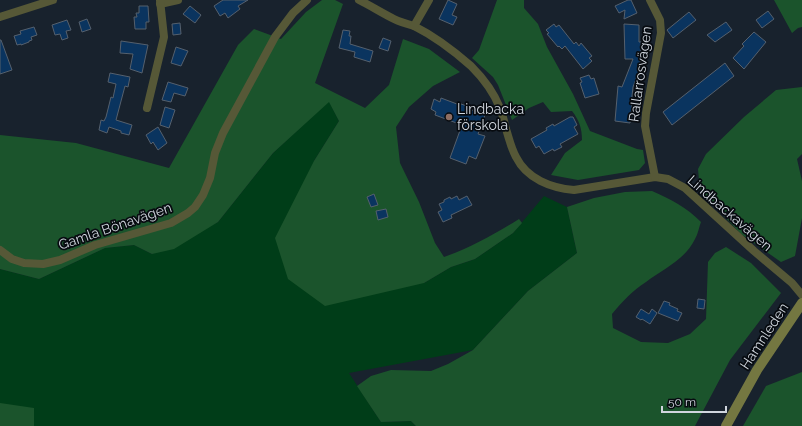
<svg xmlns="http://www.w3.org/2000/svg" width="802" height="426" viewBox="0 0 802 426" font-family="Raleway,sans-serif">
<rect width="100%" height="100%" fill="#18222d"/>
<path fill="#003d18" d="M329 101 339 121 314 161 424 283 451 267 475 259 513 233 544 196 567 207 577 253 528 291 473 350 349 373 381 422 411 421 416 426H0V269L39 279 105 248 134 245 152 254 218 222 273 153Z"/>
<g fill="#1b542c">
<path d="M322 0H335L343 4 315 83 365 108 389 85 403 39 429 49 460 72 433 86 409 107 396 127 400 163 419 202 435 243 444 257C472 247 495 234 519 219L522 223 513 233 475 259 451 267 424 283 325 306 288 279 275 238 314 161 339 121 329 102 273 153 218 222 174 249 152 254 134 245 105 248 39 279 0 269V135L76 143 169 168 238 45 254 29 281 39 306 12Z"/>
<path d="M497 0H524V8L538 24 547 47 573 94 590 131 637 149 643 150 645 163 639 170 578 180 551 175 565 153 582 140C582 128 579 120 572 111L551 112 543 102 529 108 512 120 498 85 493 77 472 58 479 50Z"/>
<path d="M774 0H802V27L798 28 792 33Z"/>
<path d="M802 87V154L797 159 802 181V218L795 256 781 262 741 234 700 191 698 169 706 154 744 117 776 90Z"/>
<path d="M652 191C672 200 686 207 701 222 699 227 698 234 695 239 685 260 663 269 646 282 633 290 622 302 612 314L613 328 641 342 668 343 690 334 706 319 708 262 715 253 726 247 751 263 781 293 730 360 695 426H416L411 421 381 422 357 386 371 376 391 370 431 371 448 364 473 350 528 291 577 253 567 207 594 198 625 192Z"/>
<path d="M802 372V426H743L766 386Z"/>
<path d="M0 403 34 408V426H0Z"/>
</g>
<g fill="#0a345f" stroke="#55606d">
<path d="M223 0H248L238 6 240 9 228 18 225 13 220 16 214 6Z"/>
<path d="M448 0 457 4 452 15 457 17 453 25 439 19Z"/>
<path d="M628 0H631L637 13 624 19 625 10 619 13 615 6Z"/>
<path d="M139 6H148L149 22H146V29H135L134 17H137L136 13H139Z"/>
<path d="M190 6 201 15 195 23 183 14Z"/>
<path d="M768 11 774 19 762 28 756 20Z"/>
<path d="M689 12 696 20 673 38 667 30Z"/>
<path d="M87 19 91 29 82 32 79 22Z"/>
<path d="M67 20 71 30 66 31 68 38 62 40 60 34 55 35 52 25Z"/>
<path d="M726 22 732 30 715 42 707 35Z"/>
<path d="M180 23 181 34 173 35 172 24Z"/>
<path d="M554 24 556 27 559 25 574 44 576 42 579 46 581 43 592 56 589 58 592 61 583 69 565 46 562 49 559 46 558 47 547 34 549 33 546 30Z"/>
<path d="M624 24 639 25V42H641L640 69 633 87 631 105 632 106 630 123 615 121 618 86 622 87 633 59H625Z"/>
<path d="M34 27 37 35 31 37 32 40 29 41V42L21 45V44L17 45 14 36 21 34 20 31Z"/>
<path d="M343 30 350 31 349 36H351L350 44 373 51 370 62 354 57 355 52 339 48Z"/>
<path d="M754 32 766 42 744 69 733 58 744 46 742 44Z"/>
<path d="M383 38 391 41 388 51 379 48Z"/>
<path d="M0 40H1L12 70 0 74Z"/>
<path d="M121 41 148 45 142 73 130 69 133 54 120 53Z"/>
<path d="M176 47 188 51 181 66 171 63Z"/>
<path d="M725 63 734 76 672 125 663 112Z"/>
<path d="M110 73 130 77 128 87 125 86 116 120 132 125 129 135 121 133V131L109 127 107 133 99 130 101 120 104 121 106 117 111 97 113 98 116 84 108 82Z"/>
<path d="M589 75 591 79 594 78 599 94 585 98 580 83 582 82 580 78Z"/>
<path d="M168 82 188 88 185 96 174 93 171 102 162 100Z"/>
<path d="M441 98 457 104 458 103 470 107 469 109 485 115 478 134 485 136 476 159 469 156 466 164 450 158 462 125 435 115 436 112 431 109 434 99 440 102Z"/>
<path d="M165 107 175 110 169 128 160 125Z"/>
<path d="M570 117H573L577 125 574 127 578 134 560 144 562 147 554 151 553 149 544 154 539 146 536 148 531 139 547 130 546 128 553 124 554 126Z"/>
<path d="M158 127 167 143 158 150 153 142 151 144 146 135Z"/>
<path d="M374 194 378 205 371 207 367 197Z"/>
<path d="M457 196 459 200 467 196 472 205 451 215 452 218 443 222 438 212 442 210 439 204 444 202V200L450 197 451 199Z"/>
<path d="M386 209 388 217 378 220 376 211Z"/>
<path d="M698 299 705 300 704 309 697 308Z"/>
<path d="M664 301 670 303 669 305 678 309 677 311 682 313 678 321 658 313Z"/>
<path d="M641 309 649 314 652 309 657 313 650 324 642 319 641 320 636 317Z"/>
</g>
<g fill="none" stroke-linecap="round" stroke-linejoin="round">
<g stroke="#565837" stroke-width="8">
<path d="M359 0C371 6 382 13 394 19 400 22 407 24 414 26 434 36 454 51 471 66 483 78 494 93 500 108 503 115 504 122 506 129 509 138 511 148 516 157 527 179 551 188 574 190L655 177 668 179 685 188 754 251 792 283 802 295"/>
<path d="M650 0 660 20 661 33 646 113 645 126 655 177"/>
<path d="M160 4 178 0"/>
<path d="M0 17 53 0"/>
<path d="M414 26 429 0"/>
<path d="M147 108 164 37 160 0"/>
<path d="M0 250 12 259 24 263 43 264 60 260 95 245 171 223 188 213 195 207 203 195 210 178 215 153 223 133 275 37 293 13 307 0"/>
</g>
<path stroke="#747741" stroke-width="10" d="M726 426 757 370 802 303"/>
</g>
<circle fill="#8d6e63" stroke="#070b10" stroke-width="1.5" cx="449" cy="117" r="4"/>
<g text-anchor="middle" stroke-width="3.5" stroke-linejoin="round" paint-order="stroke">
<g font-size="14" fill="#d0d6de" stroke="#070b10">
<text transform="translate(640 74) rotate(-82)" y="5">Rallarrosvägen</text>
<text transform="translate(730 213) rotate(41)" y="5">Lindbackavägen</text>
<text transform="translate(115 226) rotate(-19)" y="5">Gamla Bönavägen</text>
<text transform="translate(764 336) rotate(-57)" y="5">Hamnleden</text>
</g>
<g font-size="14" fill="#d0d6de" stroke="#070b10" text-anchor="start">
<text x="457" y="114">Lindbacka<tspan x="457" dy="16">förskola</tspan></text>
</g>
</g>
<path d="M662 406v6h64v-6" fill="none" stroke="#d0d6de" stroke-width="2"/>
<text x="668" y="406" font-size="12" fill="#d0d6de" stroke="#070b10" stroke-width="3" paint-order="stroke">50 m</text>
</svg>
